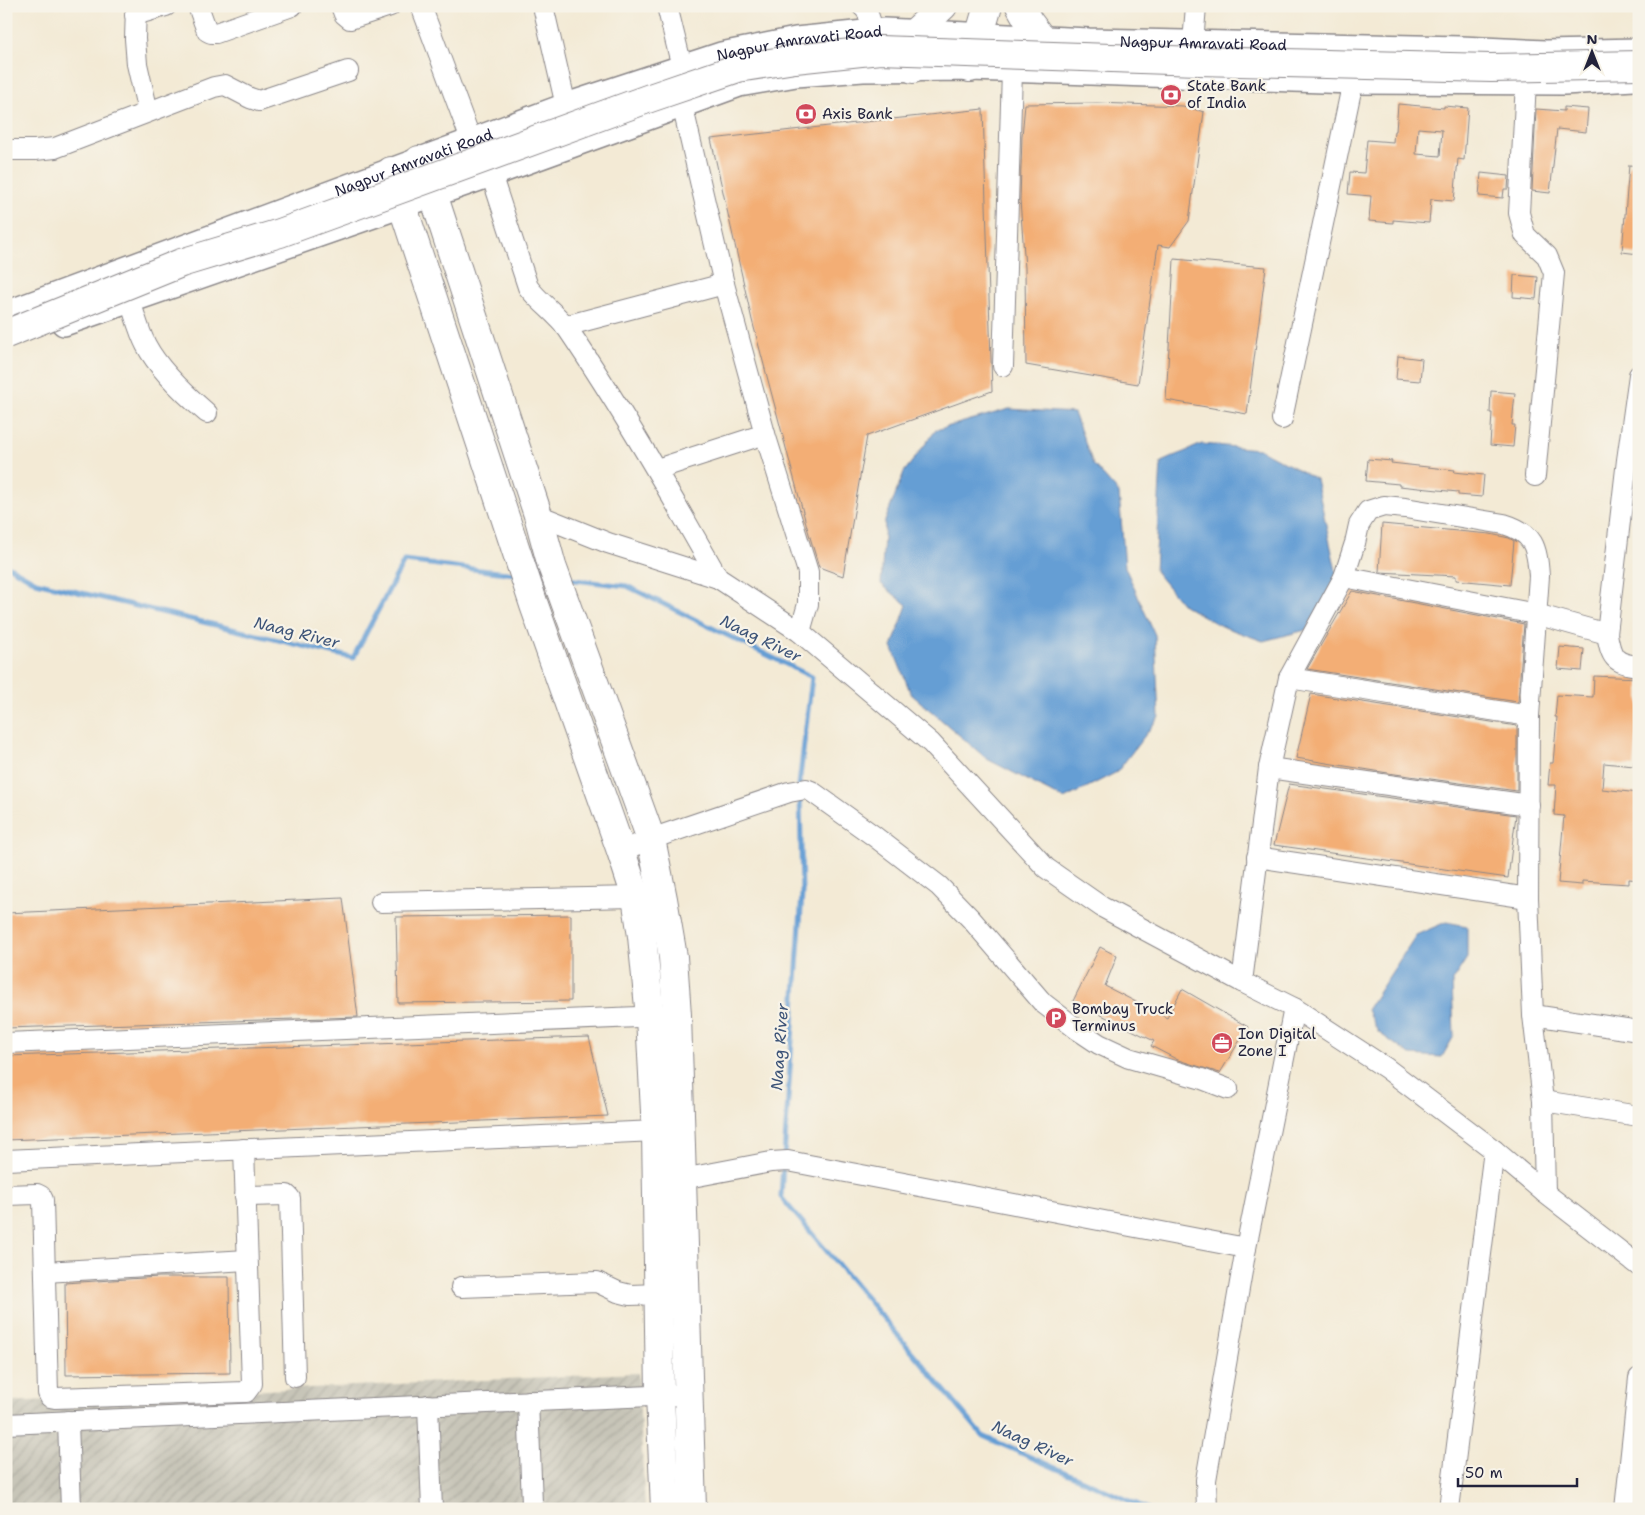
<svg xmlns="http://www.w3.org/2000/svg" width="1645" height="1515" viewBox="0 0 1645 1515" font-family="'Shantell Sans',sans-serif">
<defs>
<pattern id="industrial-furrows" width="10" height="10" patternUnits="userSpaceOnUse" patternTransform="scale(1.25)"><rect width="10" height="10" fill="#c7c5b8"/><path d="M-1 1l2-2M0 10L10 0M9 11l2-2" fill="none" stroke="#aba99f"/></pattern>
</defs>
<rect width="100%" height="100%" fill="#f7f3e8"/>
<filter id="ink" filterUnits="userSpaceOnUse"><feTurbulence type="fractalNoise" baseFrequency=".02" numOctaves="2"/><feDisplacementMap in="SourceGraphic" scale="10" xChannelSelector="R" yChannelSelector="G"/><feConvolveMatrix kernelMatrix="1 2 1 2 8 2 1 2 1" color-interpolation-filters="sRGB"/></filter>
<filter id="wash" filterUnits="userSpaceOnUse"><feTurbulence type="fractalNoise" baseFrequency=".0096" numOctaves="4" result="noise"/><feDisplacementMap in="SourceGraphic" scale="20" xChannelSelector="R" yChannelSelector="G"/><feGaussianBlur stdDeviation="1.12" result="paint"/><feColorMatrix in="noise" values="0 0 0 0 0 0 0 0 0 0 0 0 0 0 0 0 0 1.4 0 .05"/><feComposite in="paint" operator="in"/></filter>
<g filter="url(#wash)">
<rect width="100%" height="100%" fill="#f3ead5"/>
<path fill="url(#industrial-furrows)" d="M638 1373 645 1509H6V1402Z"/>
<g fill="#659ed4" stroke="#446088">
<path d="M1009 409 1074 413 1093 464 1119 493 1125 567 1155 635 1159 717 1117 772 1064 799 987 759 911 694 892 647 907 605 881 584 885 521 904 472 936 430Z"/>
<path d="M1202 444 1259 449 1316 479 1338 580 1306 630 1263 641 1221 626 1183 605 1155 571 1161 462Z"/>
<path d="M1446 922 1467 926V958L1452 981 1454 1036 1442 1057 1410 1055 1378 1032 1367 1010 1416 935Z"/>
</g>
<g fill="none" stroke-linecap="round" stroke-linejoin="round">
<g stroke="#659ed4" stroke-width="5">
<path d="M6 565 36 582 353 658 404 561 515 574"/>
<path d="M566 579 627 586 812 677 799 785"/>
<path d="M784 1157 802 894 800 794"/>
<path d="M783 1166 781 1197 983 1436 1148 1509"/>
</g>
</g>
<g id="blocks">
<g fill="#f3ae75" fill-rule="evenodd">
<path d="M1097 103 1183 106 1204 112 1189 221 1170 247 1158 245 1138 384 1026 365 1025 268 1020 200 1022 136 1025 104Z"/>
<path d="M1398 104 1444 108V106L1468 108 1464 160 1458 159 1454 201 1431 199 1429 223 1393 220V223L1369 221 1371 196 1348 194 1350 172 1364 173 1367 140 1393 142 1394 131H1396ZM1418 128 1442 130 1440 156 1416 154Z"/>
<path d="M1564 107 1588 109 1586 132 1557 129 1550 193 1532 191 1536 109 1564 111Z"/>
<path d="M983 109 992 391 867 436 843 576 819 567 807 527 752 320 711 139Z"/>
<path d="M1629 165 1639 166V254L1622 252Z"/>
<path d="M1481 173 1509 176 1508 189H1504L1503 198 1479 196Z"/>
<path d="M1174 259 1266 267 1247 414 1166 400Z"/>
<path d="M1514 275 1538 277 1536 299 1513 297Z"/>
<path d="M1398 356 1422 359 1420 381 1396 379Z"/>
<path d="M1491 391 1515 393 1512 425H1515L1513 447 1490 445 1492 413H1490Z"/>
<path d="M1368 459 1392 461 1391 463 1455 470 1454 472 1484 475 1482 497 1458 495V492L1399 486V484L1366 481Z"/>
<path d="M1382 524 1490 534 1509 538 1514 541 1510 585 1456 580V576L1379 572Z"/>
<path d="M1352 591 1524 624 1518 702 1307 669Z"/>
<path d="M1560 647 1584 649 1582 671 1558 669Z"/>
<path d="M1594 676 1639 678V733H1637L1634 766 1604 763 1602 789 1639 793V880L1629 879V884L1582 881V885L1558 883 1564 816 1554 815 1556 785H1548L1550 763H1553L1557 717H1555L1557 695 1593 697Z"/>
<path d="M1311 694 1517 726V791L1388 773 1296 758Z"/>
<path d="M1289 784 1516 815 1508 878 1274 845Z"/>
<path d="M343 898 358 1017 6 1028V913Z"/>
<path d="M571 915V1001L398 1003 396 917Z"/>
<path d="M1100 947 1117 956 1105 986 1167 1018 1182 989 1248 1027 1220 1073 1178 1060 1151 1046 1154 1041 1073 1001Z"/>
<path d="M589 1037 608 1116 6 1140V1056Z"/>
<path d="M159 1277H229L230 1373 66 1375 65 1283Z"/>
</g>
</g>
</g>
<g filter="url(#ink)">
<use href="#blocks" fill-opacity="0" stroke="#8a8688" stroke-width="1"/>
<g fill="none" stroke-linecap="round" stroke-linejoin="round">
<g stroke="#8a8688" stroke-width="22">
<g id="minor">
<path d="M136 6 135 39 137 64 148 112"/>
<path d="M198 6 207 31 211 33H216L292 6"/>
<path d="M341 6 344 14 350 19 390 6"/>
<path d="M421 6 471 140"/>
<path d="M543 6 566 106"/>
<path d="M667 6 682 67"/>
<path d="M862 6 867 11 874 32"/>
<path d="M135 15 166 6"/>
<path d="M1193 43 1196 6"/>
<path d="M1526 82 1519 213 1525 235 1547 256 1554 273 1535 476"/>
<path d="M682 104 724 284 765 434 808 572V604L800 632"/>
<path d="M6 150H35L55 148 214 87 225 85 250 98 259 101 348 71"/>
<path d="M491 174 528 287C539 302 556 313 567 328 622 409 670 493 718 578"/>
<path d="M130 301C135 315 139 332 146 345 159 370 186 395 207 413"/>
<path d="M565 326 724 284"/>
<path d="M1003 366 1012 71"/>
<path d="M1639 375 1627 460 1607 634C1611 657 1614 664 1639 666"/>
<path d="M1282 419 1353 81"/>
<path d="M657 469 765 434"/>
<path d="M538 515 608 543 718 578 800 632 931 743 1046 868 1102 907 1242 982 1294 1008 1386 1068 1494 1150 1545 1193 1639 1266"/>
<path d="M1344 577 1536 614 1607 634"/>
<path d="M1289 678 1529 716"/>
<path d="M1269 768 1529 805"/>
<path d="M621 851 651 839 789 792 806 789 811 791 874 836 939 886 971 919 1043 1003 1078 1030 1099 1044 1129 1058 1202 1079 1228 1089"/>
<path d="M1257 857 1528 898"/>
<path d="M381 902 636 897"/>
<path d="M1242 982 1269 768 1289 678 1344 577 1355 543 1359 525 1368 511 1384 506 1405 508 1504 524C1534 533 1537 547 1539 576L1529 716 1528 898 1533 1015 1543 1101 1545 1193"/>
<path d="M1533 1015 1639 1031"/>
<path d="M6 1043 663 1016"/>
<path d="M1543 1101 1639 1116"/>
<path d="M6 1160 656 1131"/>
<path d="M682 1179 771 1162 788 1161 1246 1248 1294 1008"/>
<path d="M6 1195 37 1194 41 1196 43 1200 48 1393 50 1397 55 1398 246 1392 252 1384 244 1149"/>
<path d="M245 1196 287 1195 290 1198 295 1377"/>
<path d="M45 1272 247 1260"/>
<path d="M461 1287 597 1282 618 1292 630 1295 659 1294"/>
<path d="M528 1401 532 1504 529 1509"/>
<path d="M428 1405 432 1509"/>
<path d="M68 1421 71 1509"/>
<path d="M6 1424 674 1395"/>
<path d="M1207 1509 1206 1480 1246 1248"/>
<path d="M1449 1509 1494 1150"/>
<path d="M1625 1509 1639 1378"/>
</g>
</g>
<g stroke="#8a8688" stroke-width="28">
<g id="major">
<path id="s1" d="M6 314 566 106 721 55 796 40 884 31 1089 41 1461 49 1545 53 1639 51"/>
<path d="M64 323 491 174 739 84 796 74 863 69 970 68 1353 81 1564 82 1634 78"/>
</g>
</g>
<g stroke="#8a8688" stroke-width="30">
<g id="highway">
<path d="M1020 6 1029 22 1042 39"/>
<path d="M970 68 988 6"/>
<path d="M913 69 914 33 943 6"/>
<path d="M419 160 433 194 538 515 552 566 651 839 663 899 673 957 677 1015 692 1509"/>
<path d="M391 171 534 605 621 851 636 897 642 936 650 1017 656 1131 660 1395 665 1509"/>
</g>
</g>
<use href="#minor" stroke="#fff" stroke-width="20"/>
<use href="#major" stroke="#fff" stroke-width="25"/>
<use href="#highway" stroke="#fff" stroke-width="28"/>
<g stroke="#8a8688" stroke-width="30" stroke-linecap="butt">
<path id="highway-bridge" d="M6 334 181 263 280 233 650 98 738 68 795 59 880 50 1198 61 1491 68 1639 65"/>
</g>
<use href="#highway-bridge" stroke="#fff" stroke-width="28"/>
</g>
</g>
<defs>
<g id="bank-disc" transform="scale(1.125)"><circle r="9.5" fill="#d1495b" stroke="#f7f3e8"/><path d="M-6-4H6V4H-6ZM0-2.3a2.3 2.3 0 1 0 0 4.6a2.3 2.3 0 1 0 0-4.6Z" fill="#fff"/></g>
<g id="parking-disc" transform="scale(1.125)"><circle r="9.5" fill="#d1495b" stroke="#f7f3e8"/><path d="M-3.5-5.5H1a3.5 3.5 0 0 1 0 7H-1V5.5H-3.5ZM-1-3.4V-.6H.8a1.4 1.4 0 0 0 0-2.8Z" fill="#fff"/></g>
<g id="office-disc" transform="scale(1.125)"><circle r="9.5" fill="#d1495b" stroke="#f7f3e8"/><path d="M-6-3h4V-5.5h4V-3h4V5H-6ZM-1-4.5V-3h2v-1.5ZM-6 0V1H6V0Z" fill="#fff"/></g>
</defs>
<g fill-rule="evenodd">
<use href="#bank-disc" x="1171" y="95"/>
<use href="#bank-disc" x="806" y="114"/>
<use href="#parking-disc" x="1056" y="1018"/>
<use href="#office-disc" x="1222" y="1043"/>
</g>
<g text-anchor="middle" stroke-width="4.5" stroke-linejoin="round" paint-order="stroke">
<g font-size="15" fill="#22223b" stroke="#f7f3e8">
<text dy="5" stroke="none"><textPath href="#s1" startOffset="1245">Nagpur Amravati Road</textPath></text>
<text dy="5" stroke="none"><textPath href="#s1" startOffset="840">Nagpur Amravati Road</textPath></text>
<text dy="5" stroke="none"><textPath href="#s1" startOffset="435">Nagpur Amravati Road</textPath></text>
</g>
<g font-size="15" fill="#22223b" stroke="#f7f3e8" text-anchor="start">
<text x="1187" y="91">State Bank<tspan x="1187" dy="17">of India</tspan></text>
<text x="822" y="119">Axis Bank</text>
<text x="1072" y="1014">Bombay Truck<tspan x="1072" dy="17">Terminus</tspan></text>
<text x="1238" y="1039">Ion Digital<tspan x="1238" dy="17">Zone I</tspan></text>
</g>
<g font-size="16" font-style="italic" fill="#3d5478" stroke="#f7f3e8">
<text transform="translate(297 632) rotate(14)" y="6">Naag River</text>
<text transform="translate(761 638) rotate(26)" y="6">Naag River</text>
<text transform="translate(779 1047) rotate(-86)" y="6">Naag River</text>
<text transform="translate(1033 1443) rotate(25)" y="6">Naag River</text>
</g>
</g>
<rect width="1645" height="1515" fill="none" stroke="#f7f3e8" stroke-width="25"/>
<g transform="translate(1592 52)" stroke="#f7f3e8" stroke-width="4" paint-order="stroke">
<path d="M0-4L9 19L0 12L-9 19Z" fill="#22223b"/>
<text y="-8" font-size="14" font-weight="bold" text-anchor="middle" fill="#22223b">N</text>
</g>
<path d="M1458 1478v8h119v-8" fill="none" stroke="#22223b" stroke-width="2.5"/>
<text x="1465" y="1478" font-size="15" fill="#22223b" stroke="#f7f3e8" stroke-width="4" paint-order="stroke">50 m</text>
</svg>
